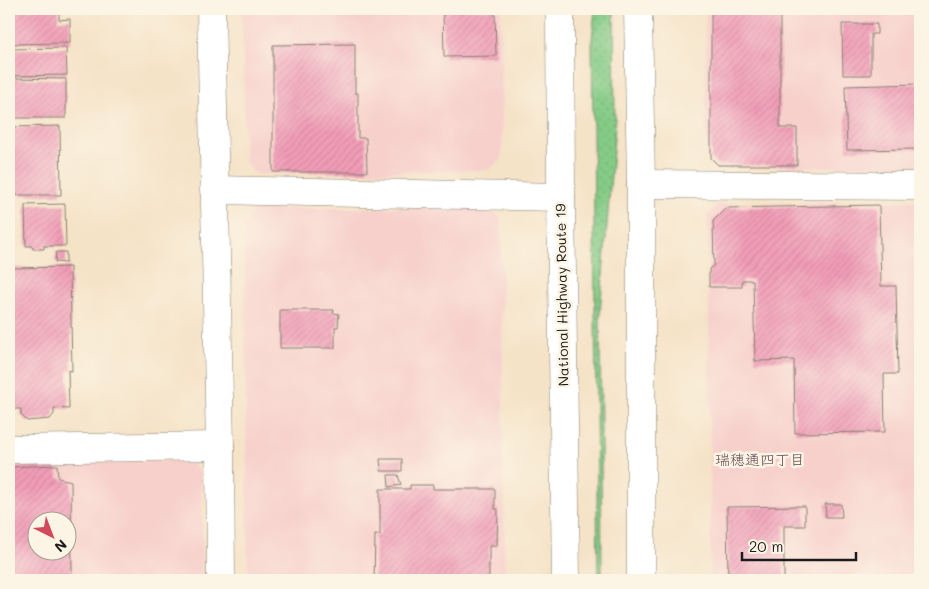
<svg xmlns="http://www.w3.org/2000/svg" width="929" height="589" viewBox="0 0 929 589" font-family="Mali,'Klee One',sans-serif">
<defs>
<pattern id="grass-dots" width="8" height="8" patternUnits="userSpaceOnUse" patternTransform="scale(1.25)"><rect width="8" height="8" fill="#84cb86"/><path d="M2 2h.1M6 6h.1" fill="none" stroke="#71ae73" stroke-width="1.8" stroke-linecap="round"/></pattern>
<pattern id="building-hatch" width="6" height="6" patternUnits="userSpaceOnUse" patternTransform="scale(1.25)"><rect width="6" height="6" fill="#f29db8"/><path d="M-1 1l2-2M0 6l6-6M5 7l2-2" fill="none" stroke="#cf879e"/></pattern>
</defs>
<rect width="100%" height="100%" fill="#fcf5e5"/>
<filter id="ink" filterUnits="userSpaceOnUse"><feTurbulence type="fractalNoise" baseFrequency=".02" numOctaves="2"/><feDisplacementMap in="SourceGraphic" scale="10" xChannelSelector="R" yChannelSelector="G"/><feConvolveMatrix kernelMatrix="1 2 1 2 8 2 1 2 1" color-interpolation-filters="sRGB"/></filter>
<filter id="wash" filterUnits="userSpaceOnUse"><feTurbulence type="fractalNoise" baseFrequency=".0096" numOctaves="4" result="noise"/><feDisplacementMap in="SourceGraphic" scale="20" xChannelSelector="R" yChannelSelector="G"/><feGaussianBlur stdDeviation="1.12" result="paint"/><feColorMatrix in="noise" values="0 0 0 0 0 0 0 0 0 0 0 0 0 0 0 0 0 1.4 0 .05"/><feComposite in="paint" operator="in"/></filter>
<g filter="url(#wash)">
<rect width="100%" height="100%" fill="#f5e3c8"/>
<g fill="#f7d0cc" fill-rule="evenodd">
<path d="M242 9H501L502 159 489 170 256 174 245 163Z"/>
<path d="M705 9H920V166L717 168 707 156Z"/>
<path d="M920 201V580H711L708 215 718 204Z"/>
<path d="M487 206 501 218 505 580H248L244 226 254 209Z"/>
<path d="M190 460 201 474 203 580H9V463ZM38 522H68V552H38Z"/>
</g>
<path fill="url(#grass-dots)" stroke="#507451" d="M595 9H614L615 125 600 313 602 580H598L592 40Z"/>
<g id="blocks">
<g fill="url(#building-hatch)" fill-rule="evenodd">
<path d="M9 9H59V20L70 19V43L9 44Z"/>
<path d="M443 9H495L496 56 444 57Z"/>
<path d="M711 9H780V128H797V165H718L711 158Z"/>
<path d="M842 24H877V34H871V75H843Z"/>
<path d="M355 44V93H358V138H366L367 172H273V45Z"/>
<path d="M66 48 67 75 9 76V49Z"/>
<path d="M9 78 66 79V118H9Z"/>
<path d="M920 84V149L847 150 845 86Z"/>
<path d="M60 126 61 195H9V127Z"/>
<path d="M65 204 66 246H44V249H33L32 246H26L25 205Z"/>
<path d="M879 205 881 286H896L898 374H884L885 432 795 433 794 360 755 361 753 280H742V287H709V269L714 265 713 221 726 208Z"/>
<path d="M56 252H66V263L55 262Z"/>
<path d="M70 267 72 371 68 370 69 409 54 408V414L50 419 27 421 21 415V409H9V268Z"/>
<path d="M280 310H334L333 313 339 314 338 327H335V348H280Z"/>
<path d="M380 459H402V471H381Z"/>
<path d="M57 465 58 478 71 481 72 580H9V467ZM38 522H68V552H38Z"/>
<path d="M388 475H398L401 485 389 487Z"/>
<path d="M410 485H433V489H495V509H498L497 546H489V580H374L375 535H380V489H410Z"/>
<path d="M825 504H841L842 517H826Z"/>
<path d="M805 506V526H784V580H728L727 507Z"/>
</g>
</g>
</g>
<g filter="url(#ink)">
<use href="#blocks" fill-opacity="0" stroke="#888072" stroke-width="1"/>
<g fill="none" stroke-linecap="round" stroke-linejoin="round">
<g stroke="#888072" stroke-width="29">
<g id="street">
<path d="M641 184 920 186"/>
<path d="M214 190 561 197"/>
<path d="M9 449 220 446"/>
</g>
</g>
<g stroke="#888072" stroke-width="29">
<path id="secondary" d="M211 9 220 446 221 580"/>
</g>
<g stroke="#888072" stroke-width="29">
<g id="highway">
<path d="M560 9 561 197 566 580"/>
<path d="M638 9 641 184V580"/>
</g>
</g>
<use href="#street" stroke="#fff" stroke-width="28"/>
<use href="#secondary" stroke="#fff" stroke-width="28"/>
<use href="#highway" stroke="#fff" stroke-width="28"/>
</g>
</g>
<g text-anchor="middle" stroke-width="5" stroke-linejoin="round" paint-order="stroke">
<g font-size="14" fill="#1c1c1c" stroke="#fcf5e5">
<text transform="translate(562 295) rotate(-91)" y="5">National Highway Route 19</text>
</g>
<g font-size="15" fill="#674953" stroke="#fcf5e5">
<text x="760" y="465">瑞穂通四丁目</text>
</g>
</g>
<rect width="929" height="589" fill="none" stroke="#fcf5e5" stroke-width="30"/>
<g transform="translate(52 536) rotate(138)"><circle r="24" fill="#fcf5e5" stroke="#a29e95"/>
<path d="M0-4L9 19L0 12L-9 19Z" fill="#d1495b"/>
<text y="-8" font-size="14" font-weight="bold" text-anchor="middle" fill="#1c1c1c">N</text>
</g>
<path d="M742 552v8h114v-8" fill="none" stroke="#1c1c1c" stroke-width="2.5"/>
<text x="749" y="552" font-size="15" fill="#1c1c1c" stroke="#fcf5e5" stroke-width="4" paint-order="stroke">20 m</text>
</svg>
